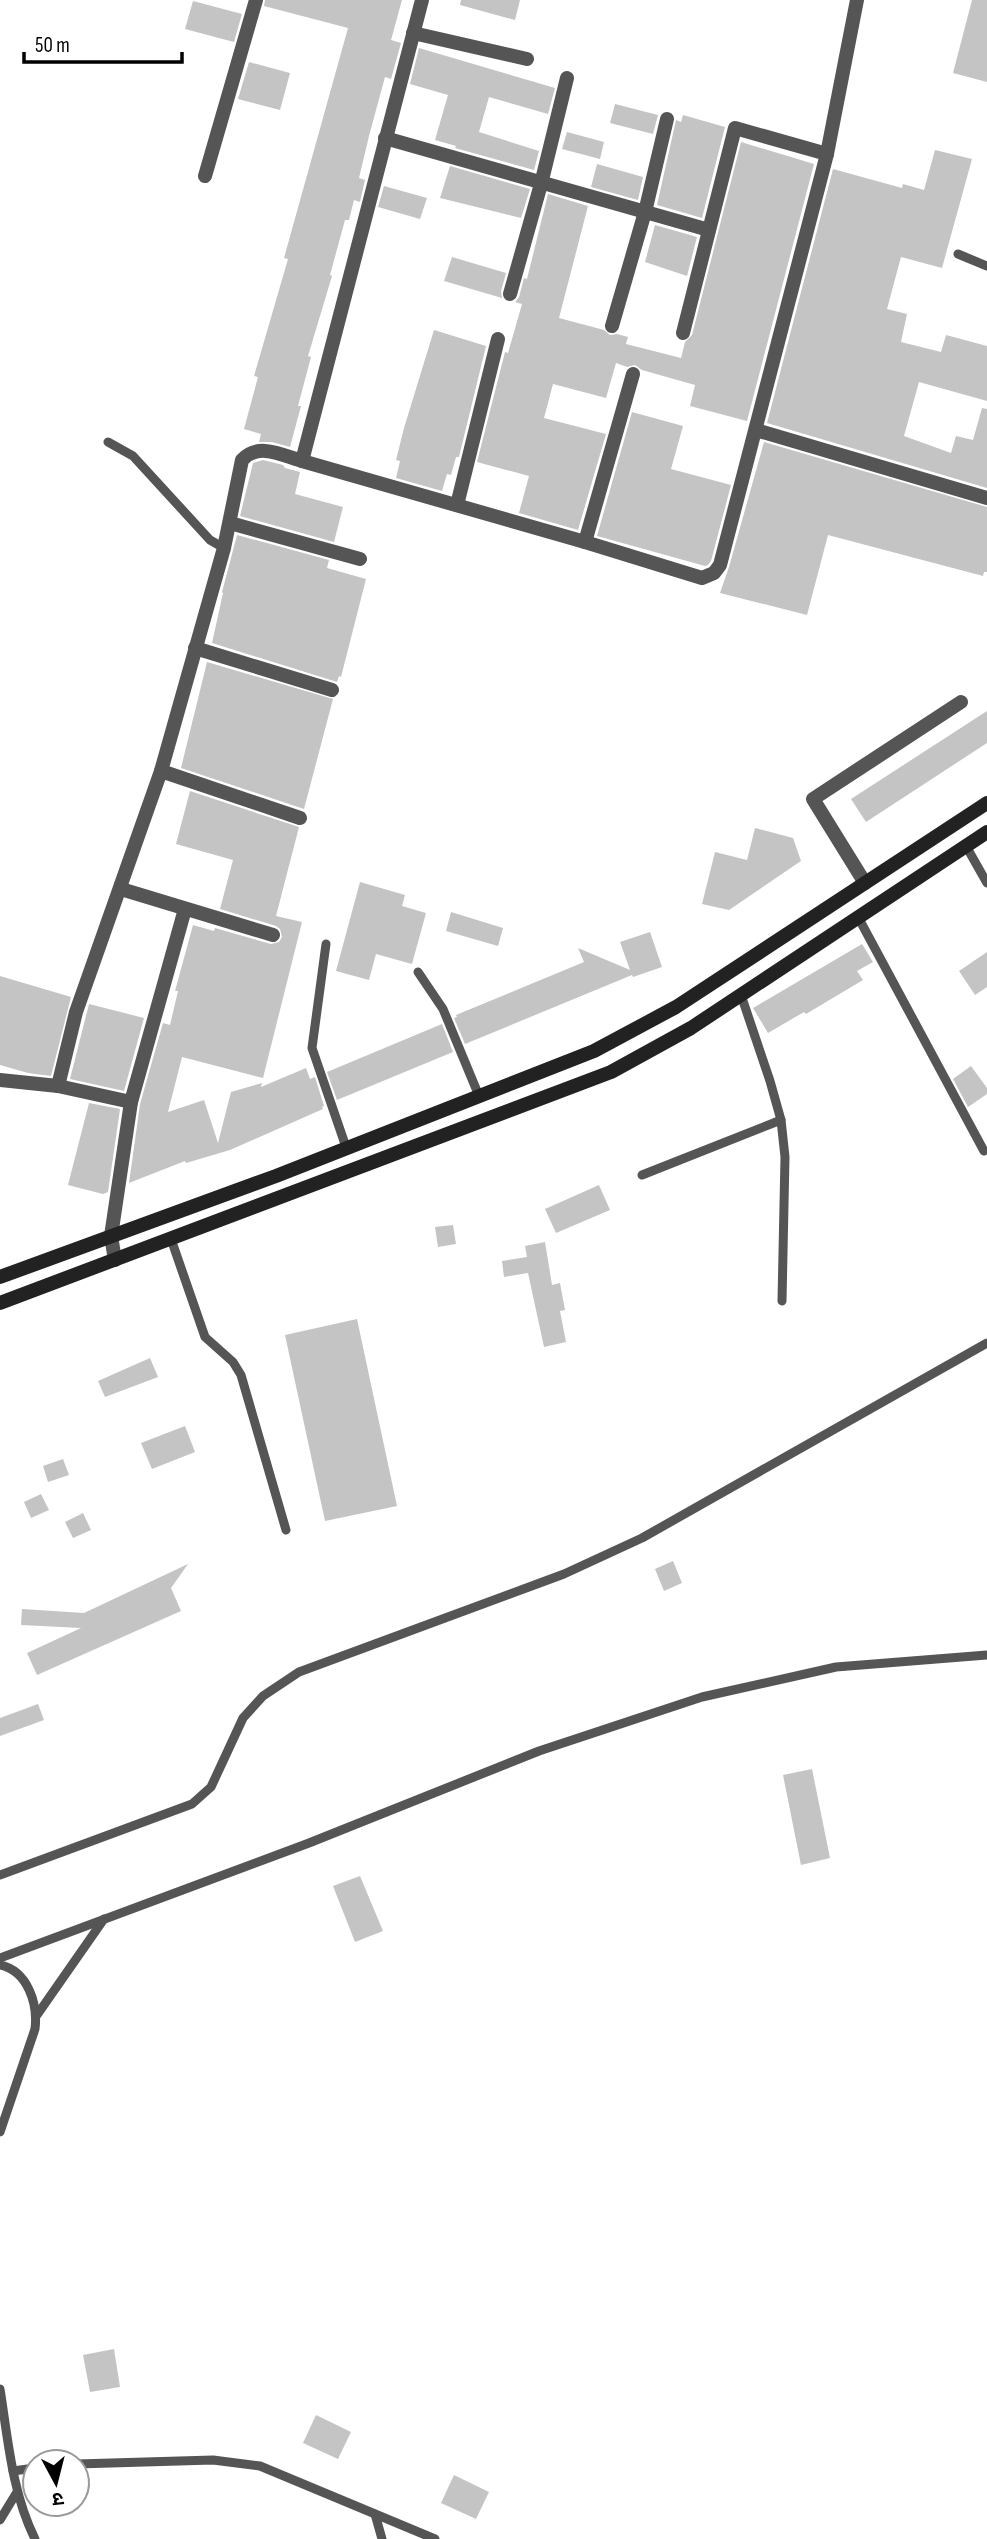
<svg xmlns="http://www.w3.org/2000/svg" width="987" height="2539" viewBox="0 0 987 2539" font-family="'Sofia Sans Condensed','Noto Sans Devanagari',sans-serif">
<rect width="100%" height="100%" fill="#fff"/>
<g fill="#c4c4c4">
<path d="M265 0H402L391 40 401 43 391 79 385 77 369 136 359 178 365 180 360 202 354 200 349 220H345L330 275 332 276 308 356 311 357 298 406H301L290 447 272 442H259L261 434 244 429 258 377 254 376 288 259 284 258 348 28 264 6Z"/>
<path d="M461 0H520L515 20 460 5Z"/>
<path d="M972 0H987V82L953 73Z"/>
<path d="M193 1 242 14 234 42 185 29Z"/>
<path d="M419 48 555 88 548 114 489 97 479 132 539 151 534 170 455 148 456 146 435 140 448 95 410 84Z"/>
<path d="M249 62 290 73 280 110 238 99Z"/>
<path d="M615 104 658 115 653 134 610 123Z"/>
<path d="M683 115 725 127 702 218 657 205 676 120 681 122Z"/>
<path d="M567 132 604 142 600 159 562 149Z"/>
<path d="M741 142 814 164 747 421 690 406 695 385 642 370 635 365 627 367 616 363 606 398 553 384 544 418 606 434 578 530 519 513 529 476 477 462 505 352 508 353 522 304 515 302 519 297 524 278 527 279 548 194 588 206 559 318 604 330 610 335 617 334 628 337 626 344 681 358 685 342 692 335Z"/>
<path d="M935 150 972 159 942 268 901 257 887 309 907 314 901 342 941 352 946 335 987 346V401L919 382 904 436 951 453 956 436 973 440 982 408 987 409V488L767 423 833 169 902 188 903 184 924 190Z"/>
<path d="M597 164 643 177 638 200 591 187Z"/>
<path d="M450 166 530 189 521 218 440 198Z"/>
<path d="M384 186 427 198 420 219 378 207Z"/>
<path d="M655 225 697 237 687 276 645 262Z"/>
<path d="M452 257 506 273 501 291 502 298 444 281Z"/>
<path d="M434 330 486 346 459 457H456L451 475 447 474 442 491 396 478 400 461 396 460 404 428Z"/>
<path d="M632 412 683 426 671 469 731 485 711 561 708 565 705 566 597 536Z"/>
<path d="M764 442 987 507V572H984L983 576 828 535 807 615 720 593 729 567Z"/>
<path d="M263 460 283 465 285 468 300 472 295 494 343 507 334 542 240 516 253 463Z"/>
<path d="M237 535 329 560 327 568 366 579 341 677 339 676 337 682 212 643 223 593 222 592Z"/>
<path d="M207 662 333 699 304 809 181 768Z"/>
<path d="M987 711V743L866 822 851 799Z"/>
<path d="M190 791 299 827 276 916 302 922 263 1078 182 1057 168 1112 204 1100 218 1143 231 1092 262 1083 261 1087 306 1068 310 1079 315 1077 324 1106 322 1107 323 1109 230 1150 186 1163 185 1161 129 1183 140 1104 163 1023 170 1025 178 991H175L193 925 214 931 215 928 271 944 279 942 282 937 280 929 276 926 220 909 233 860 176 844Z"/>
<path d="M755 828 793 838 801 861 729 910 702 904 715 852 747 860Z"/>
<path d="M360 882 405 895 402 906 426 913 412 964 376 954 369 980 336 971Z"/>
<path d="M451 912 503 928 498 946 446 931Z"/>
<path d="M650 932 662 967 633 977 632 975 465 1044 454 1018 457 1017 456 1015 584 962 578 948 630 970 620 942Z"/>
<path d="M862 944 873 962 857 971 863 980 806 1014 804 1012 768 1033 753 1008Z"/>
<path d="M987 952V987L975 995 959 971Z"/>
<path d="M0 976 71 997 51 1076 28 1073 0 1065Z"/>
<path d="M89 1004 144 1018 124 1091 70 1079Z"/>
<path d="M442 1024 453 1052 337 1100 327 1072Z"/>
<path d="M971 1066 987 1088V1094L968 1107 953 1079Z"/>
<path d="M89 1103 120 1109 108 1192 103 1194 68 1185Z"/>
<path d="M599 1185 610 1210 556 1233 545 1209Z"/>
<path d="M453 1225 456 1244 438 1247 435 1227Z"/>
<path d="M545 1242 552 1285 560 1283 565 1310 560 1311 566 1342 544 1347 528 1273 504 1277 502 1261 527 1257 525 1246Z"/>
<path d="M357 1319 397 1506 325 1521 285 1335Z"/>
<path d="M150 1358 158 1377 105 1397 98 1381Z"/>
<path d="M185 1426 195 1452 152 1469 141 1443Z"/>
<path d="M63 1459 69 1475 48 1482 43 1466Z"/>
<path d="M41 1494 49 1510 31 1518 24 1502Z"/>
<path d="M83 1513 91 1530 73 1538 65 1522Z"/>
<path d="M673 1561 682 1583 664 1591 655 1569Z"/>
<path d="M188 1564 171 1588 181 1611 37 1675 27 1653 81 1628 21 1625 22 1609 84 1613Z"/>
<path d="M38 1704 44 1720 0 1736V1718Z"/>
<path d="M812 1769 830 1858 801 1865 783 1775Z"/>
<path d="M360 1876 383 1931 355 1942 333 1886Z"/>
<path d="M114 2349 120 2387 90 2392 83 2355Z"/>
<path d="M316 2415 351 2432 338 2459 303 2443Z"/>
<path d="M454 2475 489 2492 476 2519 441 2503Z"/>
</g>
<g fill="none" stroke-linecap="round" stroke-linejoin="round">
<g stroke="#555" stroke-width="9">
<path d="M958 254 987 266"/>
<path d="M108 442 133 456 210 540 224 548"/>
<path d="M966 846 987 883"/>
<path d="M858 917 984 1151"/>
<path d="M326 944 312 1048 346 1147"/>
<path d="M418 972 443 1009 479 1096"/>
<path d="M741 995 770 1081 781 1120 785 1157 782 1301"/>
<path d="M642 1175 781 1120"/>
<path d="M171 1239 205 1337 233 1362 241 1375 286 1530"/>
<path d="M0 1875 192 1804 211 1787 243 1718 263 1696 299 1672 564 1574 642 1538 987 1343"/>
<path d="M0 1958 309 1843 539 1751 702 1697 836 1667 987 1655"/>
<path d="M0 1965C28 1971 38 2004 35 2029L0 2132"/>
<path d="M37 2015 104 1919"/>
<path d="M0 2389C8 2439 12 2493 35 2539"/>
<path d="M77 2464 213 2460 260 2466 435 2539"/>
<path d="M13 2471 35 2468"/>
<path d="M375 2514 382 2539"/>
<path d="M0 2520 17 2492"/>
</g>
<g stroke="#555" stroke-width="14">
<path d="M413 33 527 59"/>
<path d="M385 138 709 230"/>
<path d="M205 176 256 0"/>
<path d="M510 294 541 184 567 78"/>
<path d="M612 326 645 212 667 119"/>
<path d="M683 333 735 128 827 154"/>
<path d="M756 430 987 498"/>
<path d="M302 461 422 0"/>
<path d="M457 505 498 339"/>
<path d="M230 523 360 559"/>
<path d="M585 542 633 374"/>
<path d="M195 648 332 690"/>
<path d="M161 771 300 818"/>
<path d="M865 883 813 799 961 702"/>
<path d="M121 889 273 935"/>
<path d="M0 1080 58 1086 131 1102"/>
<path d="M58 1086 76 1012 161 771 224 548 242 460C258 442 282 455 302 461L585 542 702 578 714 573 720 565 827 154 857 0"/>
<path d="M115 1260 111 1236 131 1102 185 909"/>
</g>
<g stroke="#222" stroke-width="14">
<path d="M0 1277 276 1176 594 1051 676 1007 987 803"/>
<path d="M0 1303 611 1072 691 1028 987 832"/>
</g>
</g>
<g transform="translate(56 2483) rotate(173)"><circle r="33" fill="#ffffff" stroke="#999999" stroke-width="2"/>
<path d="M0-5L12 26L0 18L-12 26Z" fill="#000000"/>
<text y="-10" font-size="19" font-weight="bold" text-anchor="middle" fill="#000000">उ</text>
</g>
<path d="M24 52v10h158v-10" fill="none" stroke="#000000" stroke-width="3.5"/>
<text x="35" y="52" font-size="21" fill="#000000" stroke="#ffffff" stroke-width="5" paint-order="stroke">50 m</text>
</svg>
